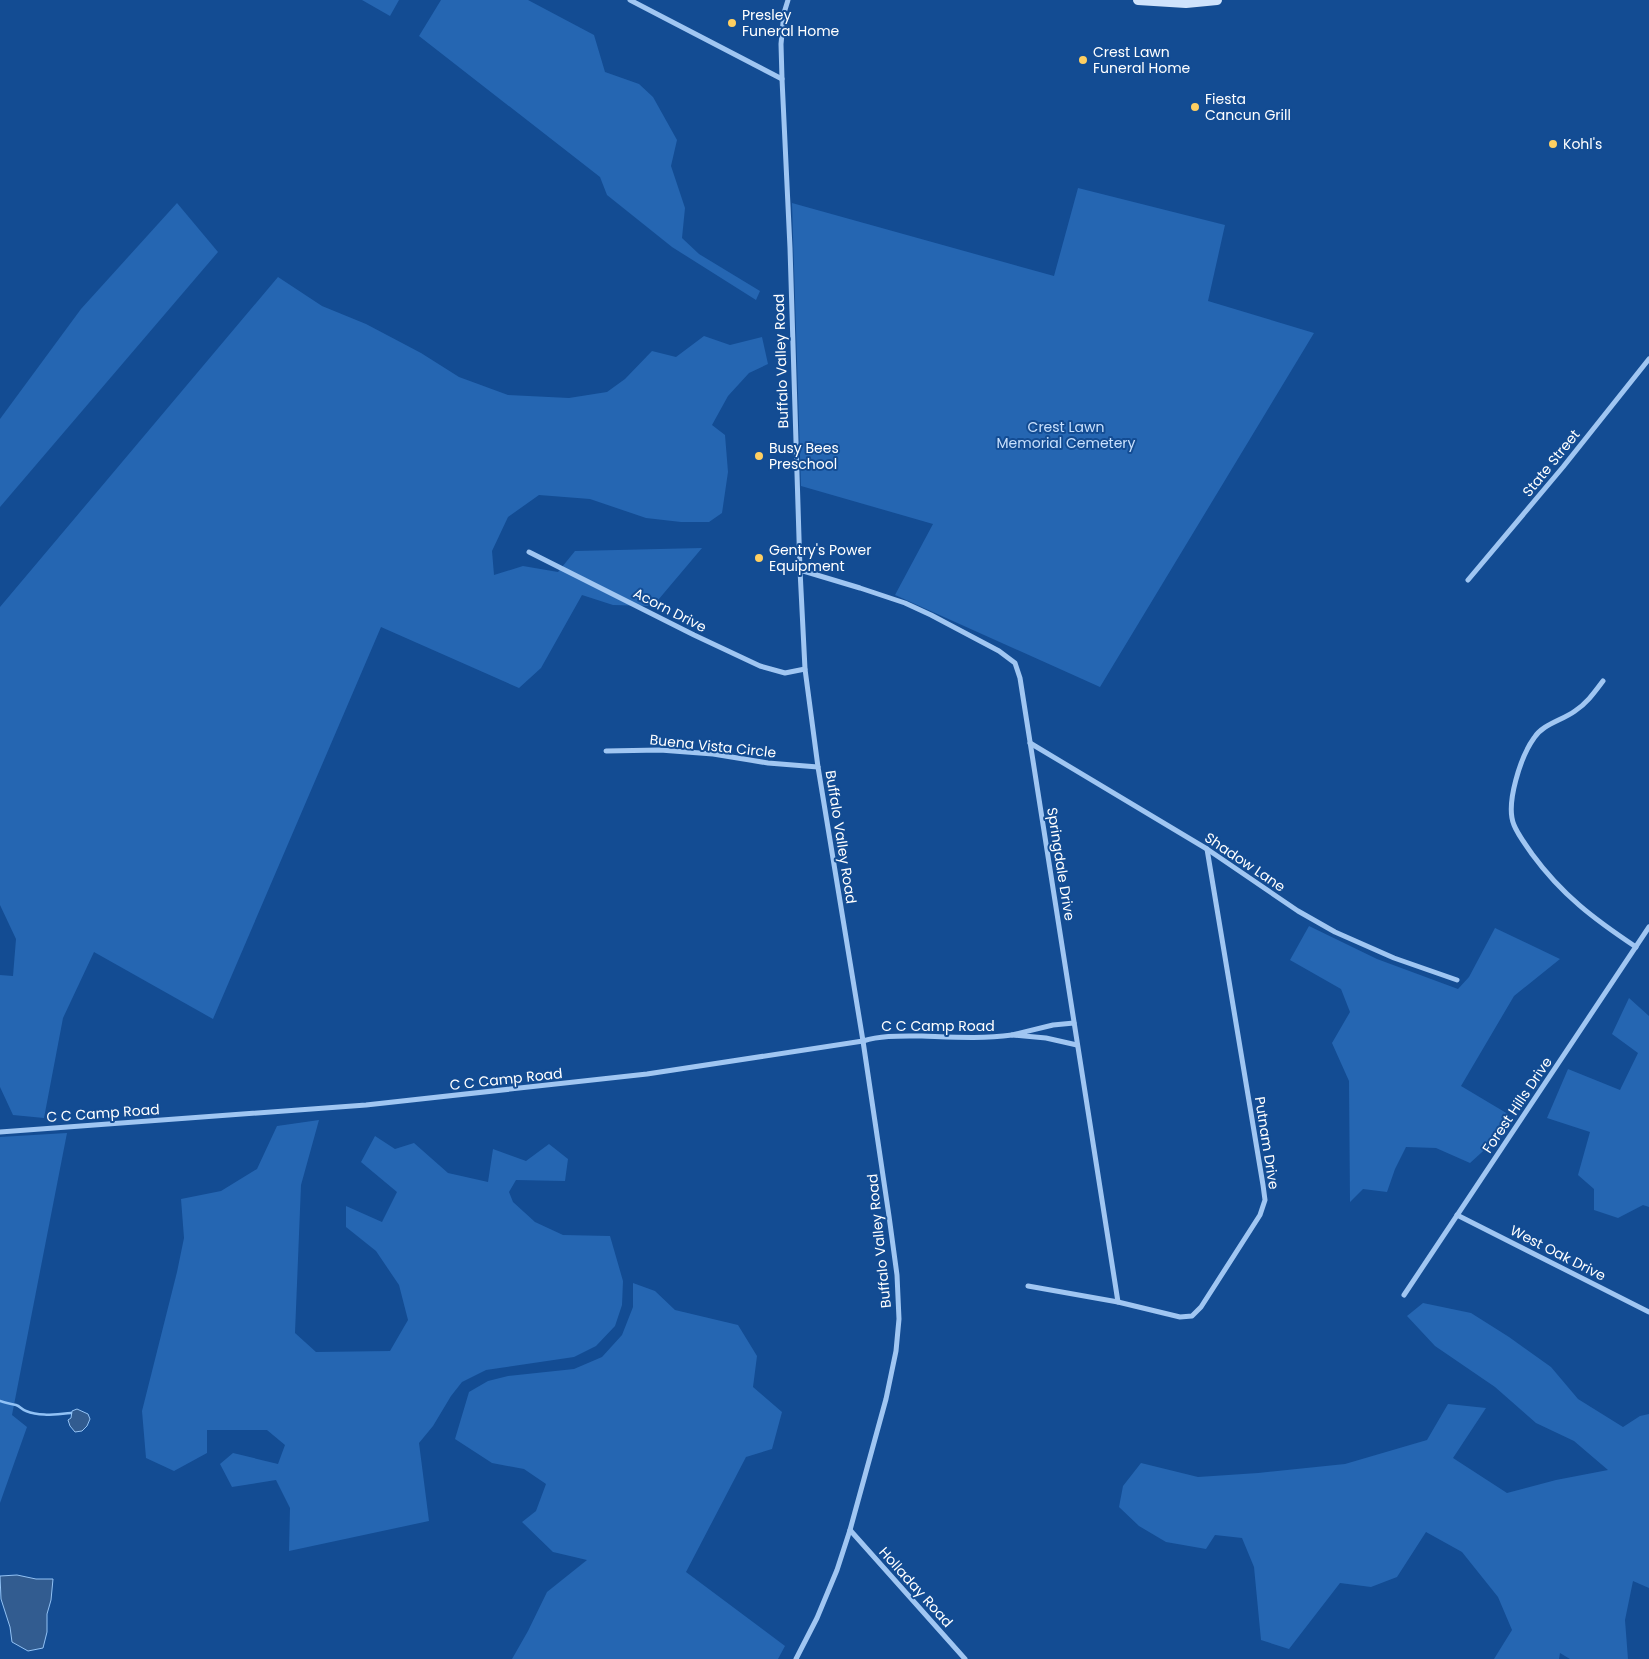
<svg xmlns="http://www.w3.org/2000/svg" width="1649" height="1659" viewBox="0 0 1649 1659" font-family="Poppins,sans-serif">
<rect width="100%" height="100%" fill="#134c93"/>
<g fill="#2566b2">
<path d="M362 0H399L390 16Z"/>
<path d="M441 0H528L594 35 605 72 639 84 653 97 677 140 671 166 685 208 682 238 699 254 760 291 756 300 672 247 607 195 600 177 419 36Z"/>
<path d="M1078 188 1225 225 1208 301 1314 333 1100 687 895 595 933 524 801 486 792 203 1054 276Z"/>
<path d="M177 203 218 252 0 507V419L81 309Z"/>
<path d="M278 277 322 306 366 324 421 353 459 377 508 395 569 398 607 392 625 379 652 351 676 357 704 336 730 345 762 337 768 364 749 373 728 396 712 425 725 435 728 472 722 513 709 522H681L646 518 590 499 539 495 508 517 492 551 494 575 523 566 558 572 575 551 702 548 653 606 613 605 582 595 541 668 519 688 381 627 213 1019 94 952 63 1018 44 1118 13 1115 0 1087V975L13 976 16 939 0 905V607Z"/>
<path d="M1309 926 1377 959 1458 989 1469 977 1495 928 1560 959 1514 996 1461 1086 1508 1114 1492 1143 1470 1163 1436 1148 1406 1147 1395 1169 1387 1192 1363 1189 1350 1202 1349 1081 1332 1043 1350 1012 1341 989 1290 960Z"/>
<path d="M1629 998 1649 1016V1207L1643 1205 1618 1218 1594 1210V1189L1578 1175 1590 1132 1547 1118 1568 1069 1620 1090 1638 1053 1612 1034Z"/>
<path d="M319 1120 301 1185 295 1333 316 1352 390 1351 408 1320 399 1285 376 1251 346 1227V1206L382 1222 397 1192 361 1162 375 1136 395 1149 414 1143 448 1173 488 1182 493 1149 526 1161 549 1144 568 1159 565 1181 516 1180 509 1192 513 1202 535 1222 563 1235 610 1236 623 1281 622 1305 615 1326 596 1346 574 1357 486 1370 462 1382 451 1396 433 1426 419 1443 429 1521 289 1551 290 1508 276 1480 232 1487 220 1464 233 1453 278 1464 285 1445 267 1430H207V1453L174 1471 146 1458 142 1411 177 1272 184 1238 181 1199 221 1191 257 1169 277 1126Z"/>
<path d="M67 1133 12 1415 27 1427 0 1503V1137Z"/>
<path d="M633 1283 655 1291 675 1310 738 1325 757 1356 753 1387 782 1412 772 1449 746 1457 686 1572 785 1646 778 1659H512L528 1631 547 1592 587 1560 553 1552 522 1522 536 1511 546 1484 524 1469 492 1463 455 1439 469 1392 488 1381 508 1376 574 1369 602 1357 622 1335 633 1307Z"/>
<path d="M1423 1303 1471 1313 1509 1337 1551 1367 1578 1399 1623 1427 1640 1416 1649 1414V1588L1633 1581 1625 1620 1628 1659H1570L1560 1653 1559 1659H1494L1512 1630 1498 1597 1462 1552 1426 1532 1397 1577 1371 1587 1340 1583 1289 1649 1261 1640 1254 1567 1242 1538 1215 1535 1206 1549 1166 1542 1139 1526 1119 1507 1123 1486 1141 1463 1198 1477 1258 1473 1345 1464 1427 1440 1448 1404 1486 1408 1453 1458 1507 1493 1556 1480 1608 1470 1574 1441 1536 1423 1495 1387 1435 1346 1407 1316Z"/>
</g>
<g fill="#325c90" stroke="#92c2f5">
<path d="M77 1409 88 1414 90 1419 87 1426 82 1431 75 1432 70 1426 68 1420 71 1418 72 1411Z"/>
<path d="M17 1575 36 1579H53L51 1600 47 1614V1632L43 1648 28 1651 12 1642 10 1627 1 1599 0 1576Z"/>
</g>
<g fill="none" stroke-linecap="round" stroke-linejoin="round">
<path stroke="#92c2f5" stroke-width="2.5" d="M0 1401C5 1403 10 1404 16 1405 20 1406 22 1410 26 1411 41 1417 56 1414 71 1413"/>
<g stroke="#a0c6f2" stroke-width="5">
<path d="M630 0 782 79"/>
<path d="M788 0 784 13 781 44 782 79 790 248 800 570 805 669 818 767 863 1041 889 1216 897 1275 899 1319 896 1351 886 1399 850 1530 837 1570 817 1618 796 1659"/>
<path d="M529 552 694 635 760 666 785 673 805 669"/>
<path d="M800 570 860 588 905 603 931 615 999 651 1015 663 1020 678 1118 1302"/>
<path d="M1468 580 1563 467 1649 359"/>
<path d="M1603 681C1594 693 1587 703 1575 711 1561 721 1543 724 1534 738 1521 756 1505 804 1514 825 1518 835 1526 845 1532 854 1562 895 1594 919 1636 947"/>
<path d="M1030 743 1207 849 1298 911 1335 932 1394 958 1457 980"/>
<path d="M606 751 660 750 713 754 768 763 818 767"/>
<path d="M1074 1023 1053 1025 1012 1035 1046 1038 1077 1045"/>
<path d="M0 1132 366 1105 647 1074 863 1041C882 1035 902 1036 922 1036 952 1037 982 1039 1012 1035"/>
<path d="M1457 1215 1649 1312"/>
<path d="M1028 1286 1118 1302 1180 1317 1192 1316 1201 1307 1260 1215 1265 1200 1263 1185 1207 849"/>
<path d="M1404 1295 1649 927"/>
<path d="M850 1530 965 1659"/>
</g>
<path stroke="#cfe3fc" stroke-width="10" d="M1138 0 1186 3 1217 0"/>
</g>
<g fill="#ffcf61" stroke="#134c93" stroke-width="2">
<circle cx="732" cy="23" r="5"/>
<circle cx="1083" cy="60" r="5"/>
<circle cx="1195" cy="107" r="5"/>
<circle cx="1553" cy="144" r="5"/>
<circle cx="759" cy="456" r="5"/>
<circle cx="759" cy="558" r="5"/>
</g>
<g text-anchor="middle" stroke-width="4" stroke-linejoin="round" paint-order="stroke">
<g font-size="14" fill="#fff" stroke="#134c93" text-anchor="start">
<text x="742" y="20">Presley<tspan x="742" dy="16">Funeral Home</tspan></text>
<text x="1093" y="57">Crest Lawn<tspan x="1093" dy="16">Funeral Home</tspan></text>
<text x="1205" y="104">Fiesta<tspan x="1205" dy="16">Cancun Grill</tspan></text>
<text x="1563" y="149">Kohl's</text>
<text x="769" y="453">Busy Bees<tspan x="769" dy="16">Preschool</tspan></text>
<text x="769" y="555">Gentry's Power<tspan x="769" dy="16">Equipment</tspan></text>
</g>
<g font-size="14" fill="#fff" stroke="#134c93">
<text transform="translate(781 361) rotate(-92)" y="5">Buffalo Valley Road</text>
<text transform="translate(1551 463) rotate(-51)" y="5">State Street</text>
<text transform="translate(670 610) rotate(27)" y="5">Acorn Drive</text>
<text transform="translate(713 746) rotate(6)" y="5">Buena Vista Circle</text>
<text transform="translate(841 837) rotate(81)" y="5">Buffalo Valley Road</text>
<text transform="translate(1245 862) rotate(34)" y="5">Shadow Lane</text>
<text transform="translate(1061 864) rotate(81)" y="5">Springdale Drive</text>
<text x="938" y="1031">C C Camp Road</text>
<text transform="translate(506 1079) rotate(-6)" y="5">C C Camp Road</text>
<text transform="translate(1517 1105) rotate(-56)" y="5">Forest Hills Drive</text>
<text transform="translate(103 1113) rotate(-4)" y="5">C C Camp Road</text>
<text transform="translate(1267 1143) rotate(81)" y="5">Putnam Drive</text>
<text transform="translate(879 1241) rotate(-96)" y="5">Buffalo Valley Road</text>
<text transform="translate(1558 1253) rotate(27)" y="5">West Oak Drive</text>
<text transform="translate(916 1587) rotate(48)" y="5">Holladay Road</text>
</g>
<g font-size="14" fill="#c8e0fd" stroke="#134c93">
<text x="1066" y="432">Crest Lawn<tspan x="1066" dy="16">Memorial Cemetery</tspan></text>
</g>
</g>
</svg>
